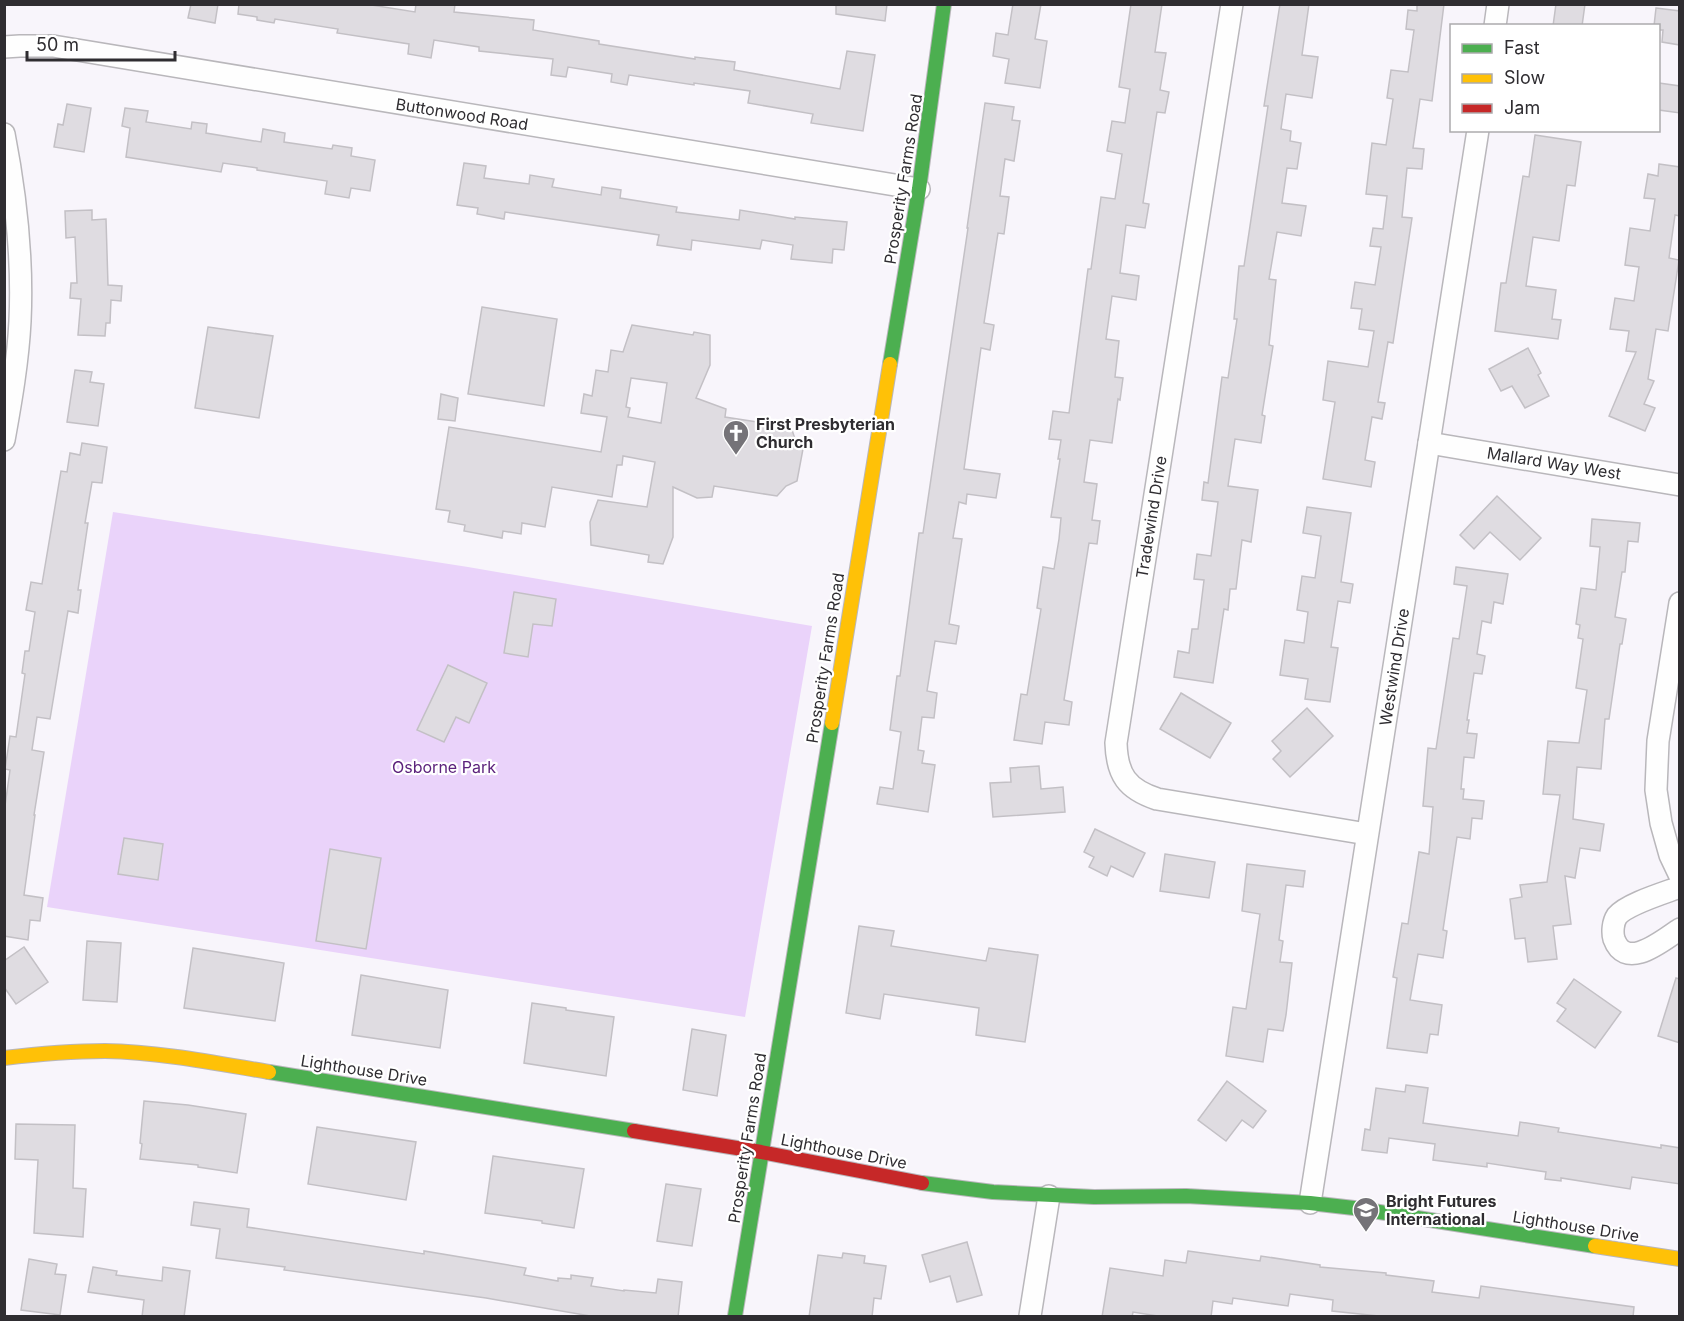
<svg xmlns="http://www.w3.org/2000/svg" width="1684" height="1321" viewBox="0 0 1684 1321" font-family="Inter,sans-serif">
<rect width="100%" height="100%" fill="#f8f5fb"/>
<path fill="#ead3fa" d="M113 512 468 567 812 626 745 1017 47 907Z"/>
<g fill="#dfdce1" stroke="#c3c0c5" stroke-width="1.5" fill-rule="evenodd">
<path d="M191 4H218L215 23 188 18Z"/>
<path d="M239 4H365L415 12 416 4H455L454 12 534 20 533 30 599 41V44L695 59V57L735 62 734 70 840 89 847 51 875 55 863 131 811 123 813 114 748 103 750 91 694 83V85L629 75 627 85 611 82 612 74 568 67 566 77 551 75 553 59 479 51V47L434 40 431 58 408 54 409 44 337 33 338 29 275 19 274 23 257 20V17L238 14Z"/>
<path d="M836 4H887L885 21 836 14Z"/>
<path d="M1013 4H1041L1035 39 1047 41 1040 88 1005 83 1009 59 993 56 996 33 1008 35Z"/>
<path d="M1131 4H1162L1155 52 1166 53 1160 90 1169 92 1165 113 1157 112 1143 203 1149 204 1145 228 1126 225 1120 273 1139 276 1136 300 1112 296 1106 339 1119 341 1115 377 1123 378 1120 400 1118 399 1112 443 1090 440 1084 482 1097 484 1092 520 1100 521 1097 544 1089 543 1064 700 1072 702 1069 725 1045 722 1042 744 1014 740 1021 694 1027 695 1041 609 1037 608 1043 567 1054 569 1059 539 1061 518 1051 517 1060 459H1058L1061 440 1049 439 1053 411 1069 413 1088 269H1091L1101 197 1115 199 1122 154 1107 151 1112 121 1125 123 1130 89 1119 87Z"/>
<path d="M1280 4H1309L1302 55 1318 57 1312 98 1286 94 1281 129 1291 131 1290 141 1301 143 1297 169 1287 168 1282 203 1306 206 1301 236 1277 232 1269 279 1276 280 1269 345 1273 346 1262 415 1265 416 1261 443 1235 439 1228 486 1258 490 1251 542 1242 540 1236 589H1230L1228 610 1224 609 1213 683 1174 677 1178 651 1189 653 1192 629H1198L1204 580 1194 579 1197 554 1211 556 1218 502 1202 500 1204 482 1208 483 1222 377 1228 378 1237 319H1234L1239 266H1244L1268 106H1264Z"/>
<path d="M1417 4H1444L1432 101 1420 99 1413 148 1424 149 1422 169 1407 168 1402 217 1412 218 1393 343 1388 342 1378 402 1385 403 1382 419 1372 417 1365 460 1375 462 1371 487 1323 479 1335 402 1323 400 1328 361 1368 367 1374 331 1359 329 1362 309 1351 308 1355 282 1375 285 1381 247 1370 246 1373 228 1383 229 1387 196 1366 194 1372 143 1386 145 1393 99 1387 98 1391 70 1408 72 1414 30 1406 29 1408 10 1417 11Z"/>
<path d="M1556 4H1585L1582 26H1553Z"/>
<path d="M1656 8 1680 11V45L1662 42 1663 30H1659V26H1654Z"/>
<path d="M1659 83 1680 86V113L1659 110Z"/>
<path d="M985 103 1014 107 1012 120 1020 121 1014 161 1005 159 1000 196 1009 197 1004 234 998 233 984 323 994 325 990 350 981 348 964 469 1000 474 996 498 967 494 966 504 959 502 953 538 962 539 949 624 959 626 956 644 935 641 927 691 937 693 934 718 922 717 918 750 924 751 922 763 935 765 928 812 877 804 880 787 893 789 901 732 890 730 897 676H900L919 533H923L968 228H967Z"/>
<path d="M67 104 91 108 84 152 54 147 58 124 63 125Z"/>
<path d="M125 108 148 111 146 122 191 129 192 122 207 124 206 133 261 142 263 129 285 133 284 142 332 149 333 145 352 148 351 156 375 160 370 191 351 188 349 198 325 194 327 181 257 170V168L223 163 221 172 126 157 130 128 122 126Z"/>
<path d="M1535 135 1581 142 1575 186 1567 185 1559 241 1533 237 1526 286 1556 290 1552 319 1561 320 1558 339 1495 331 1501 283H1506L1523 176 1529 177Z"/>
<path d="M464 163 486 166 484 178 529 184 530 175 554 179 552 187 601 195 602 187 621 190 620 198 677 207 676 212 739 220 740 210 795 219V217L847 222 844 250 833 249 832 263 791 259 793 245 762 240 760 249 692 240 691 250 657 245 659 235 505 212 504 219 477 214 478 208 457 205Z"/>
<path d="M1659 164 1680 167V216L1675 215 1669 258 1679 260 1668 331 1656 329 1648 379 1654 381 1644 404 1655 408 1645 431 1609 416 1636 352 1626 351 1629 331 1610 329 1615 298 1634 301 1639 267 1625 265 1630 228 1650 231 1655 199 1644 198 1648 174 1658 176Z"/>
<path d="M92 210V220L106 219 108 285 122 286 121 301 111 300 110 323H106L105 336 78 335 81 299 70 298 71 283H77L75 237 66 238 65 211Z"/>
<path d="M482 307 557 319 544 406 468 394Z"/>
<path d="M632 325 693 335 694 332 710 335V365L696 398 726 409 725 417 791 427 795 439 803 449 797 481 786 486 777 496 714 486 712 497 697 498 673 487V537L663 564 648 562 649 555 591 545 590 522 598 500 647 507 655 462 623 456 622 465H617L612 497 552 487 545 527 522 523 521 534 503 531 502 538 464 531 465 525 448 522 450 511 436 509 449 427 601 452 607 417 581 413 584 394 592 396 596 370 608 372 611 350 623 352ZM631 378 667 383 661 423 628 417 630 408 626 407Z"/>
<path d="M208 327 273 336 259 418 195 408Z"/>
<path d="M1528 348 1541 373 1538 375 1549 396 1525 408 1512 386 1501 391 1489 369Z"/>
<path d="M75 370 92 372 90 382 104 384 98 426 67 422Z"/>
<path d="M441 394 458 398 455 421 438 419Z"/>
<path d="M82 443 107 447 102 483 92 482 85 523H88L78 590H81L78 613 68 611 50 719 37 717 32 750 44 752 34 815H35L24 895 43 898 40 921 30 920 28 940 4 936V813L10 770 5 769 10 736 16 737 25 674 22 673 25 651H29L35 612 26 610 31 582 42 584 61 471 67 472 70 453 80 455Z"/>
<path d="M1497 496 1541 538 1520 560 1490 532 1474 549 1460 535Z"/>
<path d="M1307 507 1351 513 1341 582 1353 584 1350 603 1338 601 1331 647 1338 648 1330 702 1305 699 1308 679 1280 675 1285 640 1304 643 1308 612 1297 610 1302 576 1315 578 1321 536 1303 533Z"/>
<path d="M1592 519 1640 523 1638 542 1628 541 1625 572H1622L1615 617 1626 619 1622 644H1620L1609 719H1605L1601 769 1577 767 1573 819 1604 824 1600 851 1580 848 1575 878 1565 876 1571 924 1553 926 1557 959 1528 962 1525 938 1515 939 1510 899 1522 897 1520 885 1547 882 1560 795 1543 794 1548 741 1579 743 1587 690 1576 688 1583 639 1578 638 1580 625 1576 624 1581 588 1596 590 1600 547 1590 546Z"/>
<path d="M1456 567 1508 574 1503 604 1494 602 1491 623 1482 621 1477 654 1485 656 1482 674 1474 673 1467 720H1469L1467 733 1477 734 1474 758 1464 757 1461 789H1464L1463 799 1484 801 1482 819 1472 818 1470 839 1457 837 1443 930 1447 931 1443 958 1418 954 1410 1000 1442 1005 1438 1035 1430 1034 1427 1053 1387 1048 1397 978 1393 977 1402 923 1408 924 1419 852 1429 854 1433 807 1423 806 1428 748 1436 749 1453 638 1459 639 1467 586 1454 584Z"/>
<path d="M514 592 556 599 552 626 533 624 528 657 504 653Z"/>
<path d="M448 665 487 683 469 723 456 717 444 742 417 730Z"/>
<path d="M1181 693 1231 723 1210 758 1160 729Z"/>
<path d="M1307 708 1333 736 1290 777 1273 759 1281 751 1272 741Z"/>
<path d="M1039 766 1041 789 1063 787 1065 812 993 817 990 783 1011 782 1010 768Z"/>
<path d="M1095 829 1145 853 1133 877 1111 866 1107 876 1089 867 1094 857 1084 852Z"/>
<path d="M124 838 163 844 158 880 118 874Z"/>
<path d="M330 849 381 858 366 949 316 941Z"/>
<path d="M1165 854 1215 862 1209 898 1160 891Z"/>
<path d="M1247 864 1305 871 1303 887 1286 885 1279 940 1283 941 1280 962 1292 963 1286 1015 1283 1031 1268 1029 1263 1062 1226 1056 1233 1007 1246 1009 1260 914 1242 911Z"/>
<path d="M859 926 894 931 891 946 986 961 989 948 1038 955 1025 1042 976 1035 979 1008 884 994 880 1019 846 1013Z"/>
<path d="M87 941 121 943 117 1002 83 1000Z"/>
<path d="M24 947 48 982 16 1004 4 987V961Z"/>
<path d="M193 948 284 963 275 1021 184 1008Z"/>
<path d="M361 975 448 990 440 1048 352 1035Z"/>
<path d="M1676 978 1680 979V1043L1658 1036Z"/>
<path d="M1574 979 1621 1012 1595 1048 1557 1021 1566 1009 1557 1003Z"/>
<path d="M532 1003 566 1008V1010L614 1017 606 1076 524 1063Z"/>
<path d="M692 1029 726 1035 717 1096 683 1090Z"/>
<path d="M1227 1081 1266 1111 1253 1128 1242 1120 1226 1141 1198 1120Z"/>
<path d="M1406 1085 1428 1088 1423 1123 1518 1136 1520 1122 1559 1128 1558 1132 1661 1148V1145L1680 1148V1184L1632 1177 1630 1189 1561 1178V1181L1545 1179 1546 1172 1487 1163V1167L1433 1160 1435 1144 1389 1138 1387 1153 1362 1150 1365 1129 1370 1130 1376 1088 1405 1092Z"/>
<path d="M144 1101 188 1105 246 1114 237 1173 198 1167V1165L140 1159 142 1144 140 1143Z"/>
<path d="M16 1124 75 1125 73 1188 86 1189 83 1237 34 1233 38 1160 15 1159Z"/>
<path d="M317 1127 416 1142 406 1200 308 1184Z"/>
<path d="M493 1156 584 1169 574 1228 542 1223V1221L485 1213Z"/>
<path d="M666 1184 701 1189 692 1246 657 1241Z"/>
<path d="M194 1202 249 1209 247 1227 424 1254V1251L526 1268 524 1275 558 1281V1278L571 1279V1275L593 1278 591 1286 624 1291V1290L656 1293 658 1279 682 1282 678 1317H596L486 1298 284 1270 285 1267 216 1258 220 1229 191 1225Z"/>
<path d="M967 1242 982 1295 957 1302 950 1276 930 1282 922 1255Z"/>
<path d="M1188 1251 1260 1261 1261 1256 1320 1265V1267L1386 1273V1275L1434 1281 1432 1292 1479 1298 1481 1286 1634 1307 1633 1317H1388L1332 1311 1333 1300 1290 1294 1288 1306 1233 1298 1232 1304 1213 1301 1211 1317H1164L1133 1312 1132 1317H1102L1110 1268 1163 1276 1165 1260 1186 1263Z"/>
<path d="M843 1253 865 1256 864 1263 886 1266 881 1299 874 1298 872 1317H809L818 1255 842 1258Z"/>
<path d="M29 1259 57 1264 55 1274 66 1275 60 1315 21 1310Z"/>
<path d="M93 1267 117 1271 116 1275 162 1281 163 1267 190 1271 184 1317H142L144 1300 88 1292Z"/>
</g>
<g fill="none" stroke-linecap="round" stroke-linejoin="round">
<g stroke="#b9b7bb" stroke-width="24">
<g id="street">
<path d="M1232 4 1116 743C1117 775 1127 789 1157 799L1367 834"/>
<path d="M1495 26 1498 4"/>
<path d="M4 47 20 46H53L919 189"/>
<path d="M4 134C16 196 23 258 20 321 18 361 11 401 4 440"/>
<path d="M1429 443 1680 485"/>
<path d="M1680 603 1658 741 1656 790 1661 823 1670 855 1680 876"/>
<path d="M1680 887C1664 893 1627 904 1617 916 1613 922 1612 932 1614 939 1626 972 1663 940 1680 929"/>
<path d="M1310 1203 1478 130"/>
<path d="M1030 1316 1049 1196"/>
</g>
</g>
<g stroke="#b9b7bb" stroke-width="16">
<g id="fast">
<path d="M890 364 919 189 944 4"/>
<path d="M269 1072 634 1131"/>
<path d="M922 1183 993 1192 1094 1197 1186 1196 1310 1203 1354 1208 1595 1246"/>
<path d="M735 1316 832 723"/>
</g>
</g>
<g stroke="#b9b7bb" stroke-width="16">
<g id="slow">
<path d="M832 723 890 364"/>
<path d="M4 1058C37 1054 71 1051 105 1051 160 1052 215 1063 269 1072"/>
<path d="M1595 1246 1680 1259"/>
</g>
</g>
<g stroke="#b9b7bb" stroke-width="16">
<path id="jam" d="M634 1131 761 1152 922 1183"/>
</g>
<use href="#street" stroke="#fefefe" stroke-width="21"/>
<use href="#fast" stroke="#4caf50" stroke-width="14"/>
<use href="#slow" stroke="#ffc107" stroke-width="14"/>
<use href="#jam" stroke="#c62828" stroke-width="14"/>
</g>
<defs>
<g id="church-pin" transform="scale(1.35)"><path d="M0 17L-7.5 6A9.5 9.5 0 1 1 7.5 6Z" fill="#757378" stroke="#fff"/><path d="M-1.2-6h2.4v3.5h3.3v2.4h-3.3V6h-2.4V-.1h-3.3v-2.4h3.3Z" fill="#fff"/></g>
<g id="school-pin" transform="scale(1.35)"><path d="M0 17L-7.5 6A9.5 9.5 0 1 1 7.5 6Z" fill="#757378" stroke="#fff"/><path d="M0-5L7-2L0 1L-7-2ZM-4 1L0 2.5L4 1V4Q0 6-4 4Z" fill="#fff"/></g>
</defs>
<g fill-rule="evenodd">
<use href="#church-pin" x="736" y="433"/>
<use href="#school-pin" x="1366" y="1210"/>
</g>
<g text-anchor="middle" stroke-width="4.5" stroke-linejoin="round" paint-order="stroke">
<g font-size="16" fill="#2f2d31" stroke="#fff">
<text transform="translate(462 114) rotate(9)" y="6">Buttonwood Road</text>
<text transform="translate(903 179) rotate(-81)" y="6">Prosperity Farms Road</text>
<text transform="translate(1554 463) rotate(9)" y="6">Mallard Way West</text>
<text transform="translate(1151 517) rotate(-81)" y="6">Tradewind Drive</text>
<text transform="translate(825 658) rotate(-81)" y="6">Prosperity Farms Road</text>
<text transform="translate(1394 667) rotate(-81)" y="6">Westwind Drive</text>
<text transform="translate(364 1070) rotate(9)" y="6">Lighthouse Drive</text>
<text transform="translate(747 1138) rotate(-81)" y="6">Prosperity Farms Road</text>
<text transform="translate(844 1151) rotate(11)" y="6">Lighthouse Drive</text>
<text transform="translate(1576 1226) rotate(9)" y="6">Lighthouse Drive</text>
</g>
<g font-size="16" font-weight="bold" fill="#2f2d31" stroke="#fff" text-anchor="start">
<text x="756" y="430">First Presbyterian<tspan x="756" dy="18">Church</tspan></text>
<text x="1386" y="1207">Bright Futures<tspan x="1386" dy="18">International</tspan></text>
</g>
<g font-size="16" fill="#5c227c" stroke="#fff">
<text x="444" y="773">Osborne Park</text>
</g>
</g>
<rect width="1684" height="1321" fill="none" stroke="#2f2d31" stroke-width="12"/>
<rect x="1450" y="24" width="210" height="108" fill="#ffffff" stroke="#acabad" stroke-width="1.5"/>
<rect x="1462" y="44" width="30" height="9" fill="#4caf50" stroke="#acabad" stroke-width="1.5"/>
<text x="1504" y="54" font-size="18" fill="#2f2d31">Fast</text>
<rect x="1462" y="74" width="30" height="9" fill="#ffc107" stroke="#acabad" stroke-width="1.5"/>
<text x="1504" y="84" font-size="18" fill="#2f2d31">Slow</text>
<rect x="1462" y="104" width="30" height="9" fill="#c62828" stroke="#acabad" stroke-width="1.5"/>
<text x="1504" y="114" font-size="18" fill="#2f2d31">Jam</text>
<path d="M27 51v9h148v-9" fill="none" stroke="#2f2d31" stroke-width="3"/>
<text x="36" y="51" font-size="18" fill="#2f2d31" stroke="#ffffff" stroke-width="4.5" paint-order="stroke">50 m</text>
</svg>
